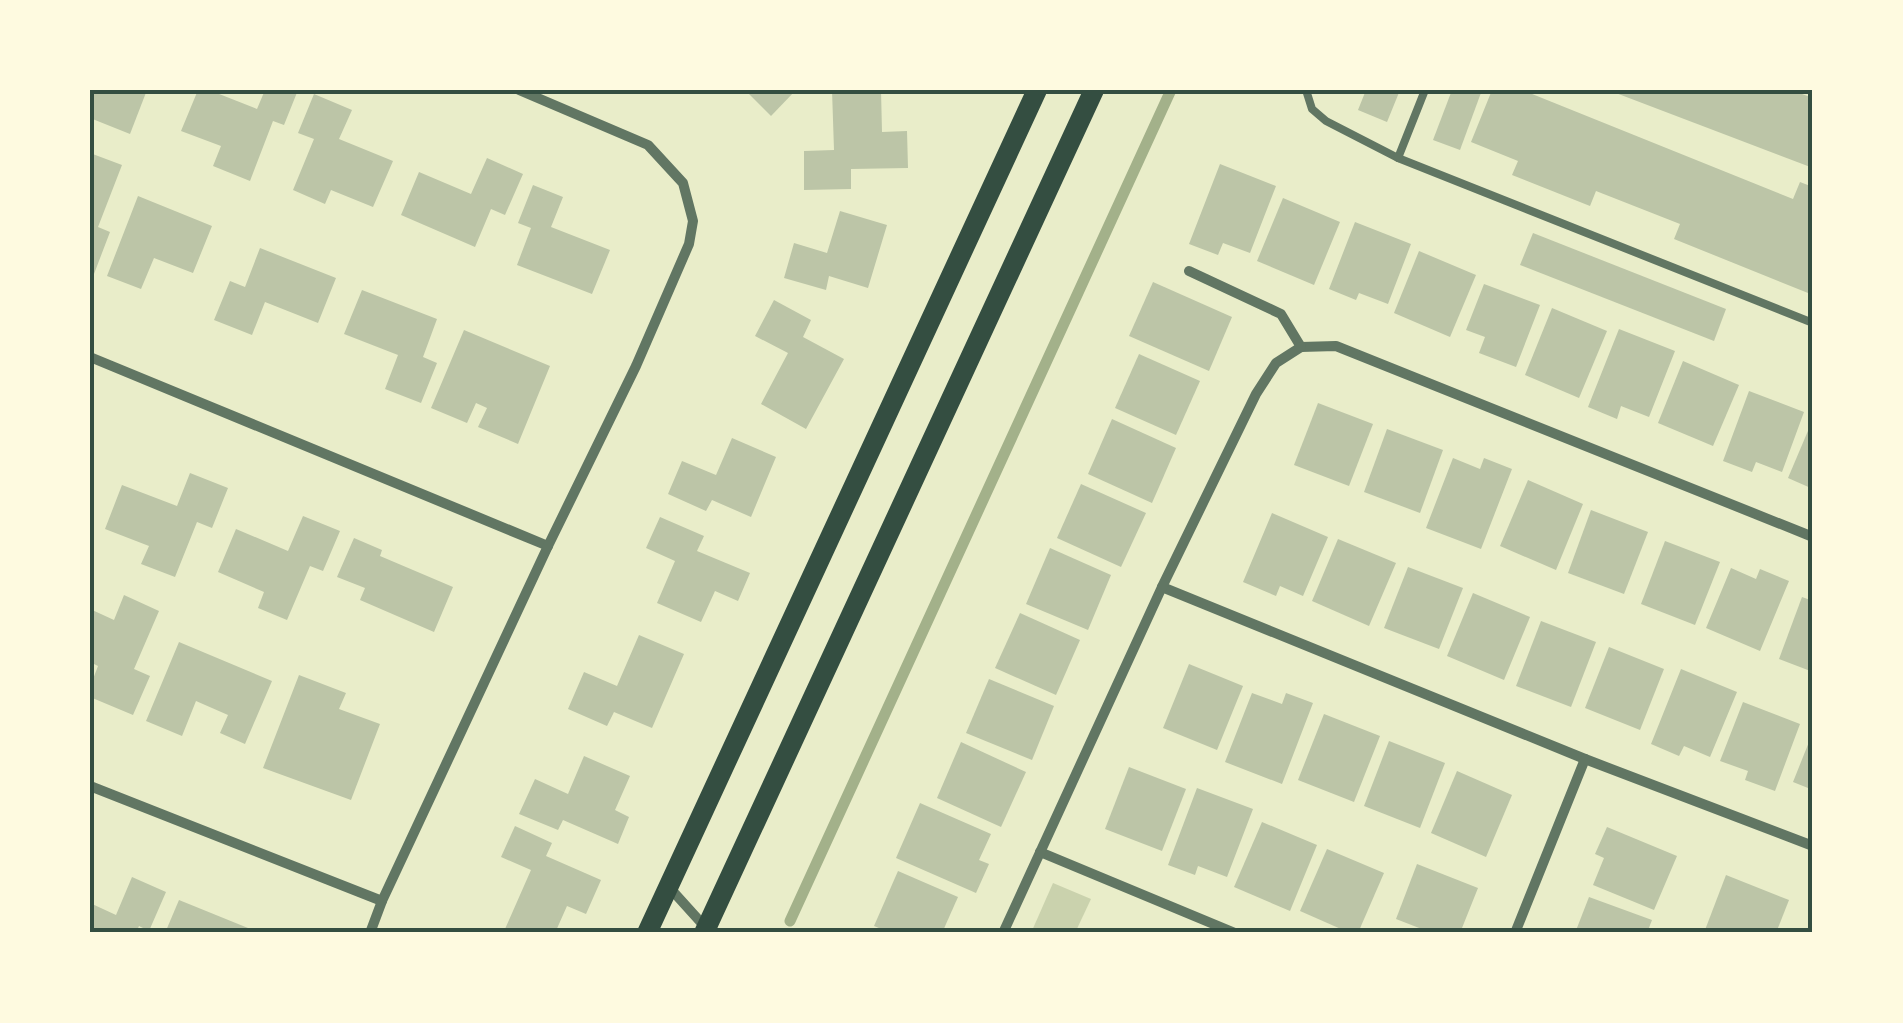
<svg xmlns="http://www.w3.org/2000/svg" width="1903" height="1023" viewBox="0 0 1903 1023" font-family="'Asap Condensed',sans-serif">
<rect width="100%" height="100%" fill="#e9edc9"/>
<path fill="#cad2ad" d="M1053 883 1091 899 1075 933H1031Z"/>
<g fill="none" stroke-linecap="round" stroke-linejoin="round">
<path stroke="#a3b18a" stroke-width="11" d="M790 921 1171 90"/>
</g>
<g fill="#bcc5a7">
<path d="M90 90H147L130 134 90 118Z"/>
<path d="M198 90H209L257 109 265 90H298L284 125 273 121 250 181 213 166 221 146 181 131Z"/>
<path d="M745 90H796L771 116Z"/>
<path d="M832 90H881L882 132 907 131 908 168 851 169V189L804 190V151L834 150Z"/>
<path d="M1366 90H1400L1387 122 1358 110Z"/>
<path d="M1452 90H1482L1460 150 1433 140Z"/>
<path d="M1492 90H1522L1793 199 1800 182 1813 187V279L1808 293 1674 239 1680 224 1596 191 1590 206 1512 175 1518 161 1471 142Z"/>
<path d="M1608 90H1791L1813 98V168Z"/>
<path d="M314 94 352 110 339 139 393 161 373 207 331 190 325 204 293 190 314 139 298 133Z"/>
<path d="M90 153 122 165 98 227 110 232 94 274 90 272Z"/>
<path d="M487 158 523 174 505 215 491 209 475 247 401 215 419 172 471 194Z"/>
<path d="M1220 164 1276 186 1250 253 1223 243 1218 255 1189 244Z"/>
<path d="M533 185 563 197 551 227 610 250 592 294 517 265 531 228 518 223Z"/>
<path d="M138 196 212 226 193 273 154 258 141 289 107 276Z"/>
<path d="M1283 198 1340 222 1314 285 1257 261Z"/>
<path d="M840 211 887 225 868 288 829 276 826 290 784 278 794 243 827 253Z"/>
<path d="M1355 222 1411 244 1388 304 1359 293 1356 300 1329 289Z"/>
<path d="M1533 233 1726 309 1714 341 1520 265Z"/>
<path d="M260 248 336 278 318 323 265 302 252 335 214 320 230 281 245 287Z"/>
<path d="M1419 251 1476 275 1450 337 1394 313Z"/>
<path d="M1153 282 1232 317 1209 371 1129 336Z"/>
<path d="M1484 284 1540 305 1516 367 1479 353 1485 337 1466 330Z"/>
<path d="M362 290 437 319 423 357 437 363 421 403 385 389 398 355 344 334Z"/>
<path d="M774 300 811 320 803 337 844 359 806 429 761 404 788 353 755 336Z"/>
<path d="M1552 308 1607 331 1579 398 1525 375Z"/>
<path d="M1619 329 1675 351 1649 417 1621 406 1617 419 1588 407Z"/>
<path d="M464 330 550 366 518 444 478 427 487 408 476 403 467 423 431 408Z"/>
<path d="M1139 354 1200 381 1176 435 1115 408Z"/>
<path d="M1683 361 1739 385 1713 446 1658 423Z"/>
<path d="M1749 391 1804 412 1782 472 1756 462 1752 472 1723 461Z"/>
<path d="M1318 403 1373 424 1349 486 1294 465Z"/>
<path d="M1112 419 1176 448 1152 503 1088 474Z"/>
<path d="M1813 419V489L1788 478Z"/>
<path d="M1387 429 1443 450 1420 513 1364 492Z"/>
<path d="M732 438 776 457 751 517 712 500 706 511 668 494 682 461 716 475Z"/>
<path d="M1453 458 1480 469 1484 458 1512 469 1481 549 1426 528Z"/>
<path d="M190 473 228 488 212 528 197 522 175 577 141 564 149 546 105 529 122 485 177 506Z"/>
<path d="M1528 480 1583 504 1556 570 1500 546Z"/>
<path d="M1081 484 1146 513 1121 567 1057 538Z"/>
<path d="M1591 510 1648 532 1624 594 1568 573Z"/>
<path d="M1272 513 1328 537 1303 596 1280 586 1276 596 1243 582Z"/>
<path d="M303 516 340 531 323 571 310 566 287 620 258 608 264 592 218 572 236 529 288 551Z"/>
<path d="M660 517 704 536 697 551 750 573 738 601 715 591 701 622 657 603 675 561 646 548Z"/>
<path d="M354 538 382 550 380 556 453 587 434 632 360 600 365 588 337 577Z"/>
<path d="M1338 539 1396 563 1369 626 1312 601Z"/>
<path d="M1665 541 1720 562 1695 625 1641 604Z"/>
<path d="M1050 548 1111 575 1088 630 1026 604Z"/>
<path d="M1408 567 1463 588 1439 649 1384 628Z"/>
<path d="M1731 568 1756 579 1760 569 1789 581 1760 651 1706 628Z"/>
<path d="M1473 593 1530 617 1504 680 1447 656Z"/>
<path d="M124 595 159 611 134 669 150 676 133 715 90 697V687L98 666 90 662V609L114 620Z"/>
<path d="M1802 597 1813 601V672L1779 659Z"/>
<path d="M1020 613 1080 640 1056 695 995 668Z"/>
<path d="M1541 621 1596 642 1571 707 1516 686Z"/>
<path d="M639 635 684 654 652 728 614 712 607 726 568 709 584 672 617 686Z"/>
<path d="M179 642 272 681 245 744 220 733 228 715 196 701 182 736 146 721Z"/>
<path d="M1609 647 1664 669 1640 730 1585 708Z"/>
<path d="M1189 664 1243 686 1217 750 1163 728Z"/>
<path d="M1681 669 1737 692 1710 757 1684 746 1679 756 1651 744Z"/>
<path d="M299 675 346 693 339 709 380 724 351 800 263 768Z"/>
<path d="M989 679 1054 706 1032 760 966 733Z"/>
<path d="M1252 693 1282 704 1286 693 1313 703 1282 784 1225 762Z"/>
<path d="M1743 702 1800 724 1775 791 1745 780 1748 771 1720 761Z"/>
<path d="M1324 714 1380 736 1354 802 1298 780Z"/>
<path d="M1813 732V790L1793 782Z"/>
<path d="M1389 741 1445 763 1420 828 1364 806Z"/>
<path d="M961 742 1026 772 1001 827 937 798Z"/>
<path d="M584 756 630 776 615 810 629 817 618 844 563 820 558 830 519 814 535 779 568 794Z"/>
<path d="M1129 767 1186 789 1162 851 1105 829Z"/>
<path d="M1457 771 1512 795 1486 857 1431 833Z"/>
<path d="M1197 788 1253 809 1227 877 1198 866 1195 875 1168 865Z"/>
<path d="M920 803 991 834 979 860 989 864 976 893 896 858Z"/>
<path d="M1262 822 1317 845 1290 911 1234 887Z"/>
<path d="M515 826 552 843 546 856 601 880 586 914 567 906 555 933H515L505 929 531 870 501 857Z"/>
<path d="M1607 827 1677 856 1654 910 1593 885 1604 858 1595 854Z"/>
<path d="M1327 849 1384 873 1358 933H1350L1300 911Z"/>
<path d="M1417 864 1478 888 1460 933H1432L1396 919Z"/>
<path d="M898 871 958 897 942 933H891L874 926Z"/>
<path d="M1726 875 1789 900 1776 933H1712L1705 930Z"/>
<path d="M132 877 166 892 149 931 139 926 136 933H90V903L116 915Z"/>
<path d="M1589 897 1652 920 1647 933H1575Z"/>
<path d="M179 900 260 933H165Z"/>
</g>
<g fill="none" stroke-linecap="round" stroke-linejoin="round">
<g stroke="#617663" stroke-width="8">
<path d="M1306 90 1312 109 1326 121 1398 158 1813 323"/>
<path d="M1398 158 1425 90"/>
</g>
<g stroke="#617663" stroke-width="10">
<path d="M1189 271 1281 314 1301 347"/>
<path d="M1301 347 1336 346 1813 537"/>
<path d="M90 357 548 546"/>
<path d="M1162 587 1585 759 1813 846"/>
<path d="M90 786 382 901"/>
<path d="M1040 852 1235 933"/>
<path d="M669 887 706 928 717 933"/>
<path d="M370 933 382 901 548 546 636 366 689 244 693 221 683 183 648 145 519 90"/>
<path d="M1003 933 1162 587 1256 394 1276 363 1301 347"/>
<path d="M1515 933 1585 759"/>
</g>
<g stroke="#344e41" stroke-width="20">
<path d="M647 933 1037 90"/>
<path d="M704 933 1094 90"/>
</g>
</g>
<rect width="1903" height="1023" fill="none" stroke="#fefae0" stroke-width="185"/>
<rect x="92" y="92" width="1718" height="838" fill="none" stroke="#344e41" stroke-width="4"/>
</svg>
